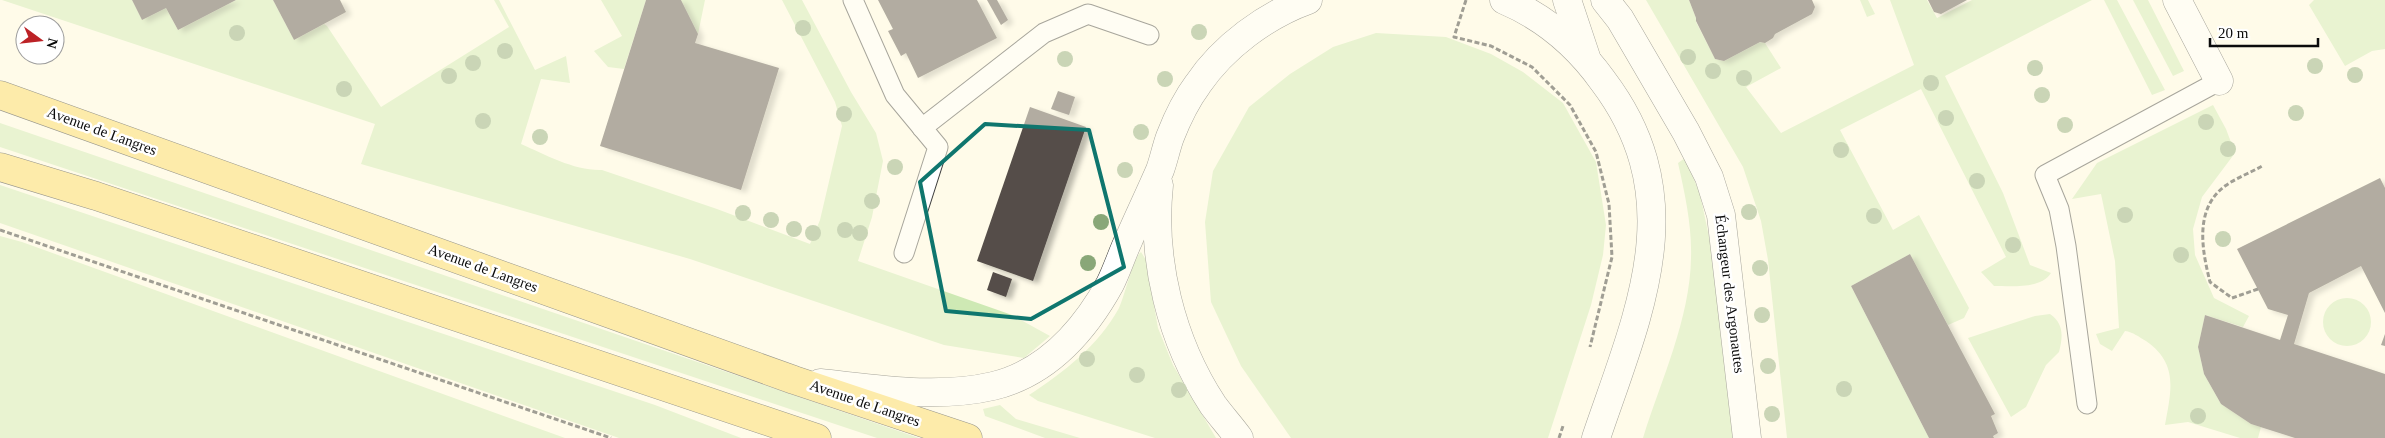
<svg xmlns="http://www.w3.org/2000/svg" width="2385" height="438" viewBox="0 0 2385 438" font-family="'Times New Roman',serif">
<defs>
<filter id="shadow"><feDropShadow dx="5.5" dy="3" stdDeviation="2.5" flood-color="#0004"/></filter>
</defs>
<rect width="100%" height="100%" fill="#fffbe9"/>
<g fill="#cee9b4">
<path d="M2 0H132L142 20 166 8 178 30 236 0H273L294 40 324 24 327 26 381 107 509 27 494 0H499L535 70 566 56 570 83 541 79 521 144C546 155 575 171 602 170L717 209 810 244 820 220 842 126 835 102 782 0H802L851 92 876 133 883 161 872 217 858 261 1012 315 1050 336 1024 358 944 345 690 259 361 164 375 124Z"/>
<path d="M601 0H646L624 69 608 67 594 51 622 36Z"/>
<path d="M681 0H705L698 34Z"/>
<path d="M1646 0H1689L1696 18V22L1715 59 1724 61 1760 42 1765 43 1781 68 1746 87 1781 133 1914 65 1890 0H1927L1937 18 1972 0H2092L1945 76 2003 193 2030 265 2051 273C2041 289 2012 286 1994 286L1981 272 2006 257 1921 89 1840 130 1893 230 1919 215 1969 308 1964 318 1948 325 1910 254 1851 286 1929 438H1787L1768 260 1761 221 1743 167Z"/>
<path d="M1860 0H1868L1875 14 1867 17Z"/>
<path d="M2104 0H2117L2165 90 2152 95Z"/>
<path d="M2133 0H2148L2184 71 2173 76Z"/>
<path d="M2314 0H2385V49L2372 51 2345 66 2309 5Z"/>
<path d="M1376 33 1446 37 1491 54 1523 72 1563 103 1596 162 1606 225 1603 255 1591 305 1548 438H1291L1241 366 1211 302 1205 222 1213 171 1249 107 1290 74 1333 47Z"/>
<path d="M2213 105 2226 129 2235 153 2202 197 2193 229 2195 255 2214 298 2249 316 2243 327 2205 315 2198 347 2204 374 2221 404 2251 424 2261 427 2258 438H2240L2188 422 2165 425C2171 391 2179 364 2146 341 2139 337 2133 332 2125 331L2112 351 2100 344 2096 334 2119 328 2115 261 2101 194 2072 199 2097 163Z"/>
<path d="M0 123 919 438H877L0 147Z"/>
<path d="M1685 158 1700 194 1721 294 1735 438H1643C1661 380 1690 319 1691 258 1692 226 1685 194 1678 163Z"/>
<path d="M0 185 655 405 741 438H619L0 223Z"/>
<path d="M0 236 22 242 565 438H0Z"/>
<path d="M1141 252 1146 260 1158 328 1173 365 1216 438H1155L1038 401 1029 395C1064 372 1098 346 1119 308 1125 295 1133 258 1141 252Z"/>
<circle cx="2347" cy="322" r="24"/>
<path d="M2050 314C2064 324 2063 336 2059 352L2046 365 2026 407 2011 417 1968 338 2035 316Z"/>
<path d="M1000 405 1016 419 1080 438H1045L985 416 983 409Z"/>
</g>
<g fill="#544d48" filter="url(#shadow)">
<path d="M132 0H236L178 30 166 8 142 20Z"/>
<path d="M273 0H340L346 12 294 40Z"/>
<path d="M646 0H681L698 34 695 43 779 68 741 190 600 146Z"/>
<path d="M878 0H977L997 38 918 78 906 53 901 56 888 31 893 29Z"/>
<path d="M987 0H997L1008 20 1001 25Z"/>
<path d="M1689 0H1812L1815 7 1812 14 1775 34 1773 38 1765 43 1760 42 1724 61 1715 59 1696 21V18Z"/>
<path d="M1928 0H1967L1941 14 1934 12Z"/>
<path d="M1058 91 1075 97 1069 115 1051 109Z"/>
<path d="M1030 107 1086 127 1033 281 977 261Z"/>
<path d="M2380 178 2385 188V313L2361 266 2309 293 2294 344 2385 374V438H2295L2251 424 2221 404 2204 374 2198 347 2205 315 2280 340 2288 315 2268 309 2237 249Z"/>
<path d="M1910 254 1995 414 1991 416 1998 433 1993 436 1994 438H1929L1851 286Z"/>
<path d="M993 272 1012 279 1006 297 987 290Z"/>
<path d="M2385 334V346L2381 345Z"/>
</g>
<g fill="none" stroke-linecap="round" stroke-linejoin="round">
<g stroke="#3e3e3e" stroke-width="21">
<g id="service">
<path d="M853 0 895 95 938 147 904 253"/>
<path d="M922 128 1044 33 1088 14 1149 35"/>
<path d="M2087 404 2066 246 2059 209 2045 175 2219 81"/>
</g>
</g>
<g stroke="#3e3e3e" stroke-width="29">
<g id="minor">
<path d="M1504 0C1544 17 1578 46 1603 81 1693 200 1638 314 1596 438"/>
<path d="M1567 0 1586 57"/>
<path d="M1605 0 1620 19 1686 132 1709 177 1721 215 1747 438"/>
<path d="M2177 0 2219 81"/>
<path d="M1159 185C1151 260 1171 341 1213 405 1221 416 1231 427 1239 438"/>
<path d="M820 383C877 389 937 399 993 386 1047 373 1084 331 1110 284 1117 270 1122 254 1129 239 1139 216 1150 193 1160 170 1164 159 1166 148 1170 137 1177 119 1186 100 1198 84 1223 47 1266 15 1308 0"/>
</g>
</g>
<g stroke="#1c1c1c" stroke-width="29">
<g id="primary">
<path d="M0 95 794 380 968 438"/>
<path d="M0 167 96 196 817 438"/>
</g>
</g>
<g stroke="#2d2d2d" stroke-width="3" stroke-dasharray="5 2.5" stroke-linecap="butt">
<path d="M1466 0 1454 37 1491 46 1532 67 1570 105 1596 152 1609 204 1612 257 1590 347"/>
<path d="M0 230 611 438"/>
<path d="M2258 289 2232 298 2210 282C2202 250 2194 209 2225 186 2236 178 2250 173 2262 166"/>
<path d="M1559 438 1563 426"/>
</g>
<use href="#service" stroke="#fff" stroke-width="19"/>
<use href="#minor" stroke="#fff" stroke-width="28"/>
<use href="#primary" stroke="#fad85e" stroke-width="28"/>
</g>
<g fill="#89a778">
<circle cx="803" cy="28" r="8"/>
<circle cx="1199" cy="32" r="8"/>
<circle cx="237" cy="33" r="8"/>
<circle cx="505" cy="51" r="8"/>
<circle cx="1688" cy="57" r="8"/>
<circle cx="1065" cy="59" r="8"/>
<circle cx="473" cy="63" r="8"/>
<circle cx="2315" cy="66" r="8"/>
<circle cx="2035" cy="68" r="8"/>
<circle cx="1713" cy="71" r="8"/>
<circle cx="2355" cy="75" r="8"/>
<circle cx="449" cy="76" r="8"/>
<circle cx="1744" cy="78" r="8"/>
<circle cx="1165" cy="79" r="8"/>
<circle cx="1931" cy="83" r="8"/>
<circle cx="344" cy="89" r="8"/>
<circle cx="2042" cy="95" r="8"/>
<circle cx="2296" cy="113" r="8"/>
<circle cx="844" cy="114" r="8"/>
<circle cx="1946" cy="118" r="8"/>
<circle cx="483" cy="121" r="8"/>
<circle cx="2206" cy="122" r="8"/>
<circle cx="2065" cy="125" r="8"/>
<circle cx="1141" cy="132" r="8"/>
<circle cx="540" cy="137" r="8"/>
<circle cx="2228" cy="149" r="8"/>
<circle cx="1841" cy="150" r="8"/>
<circle cx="895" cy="167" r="8"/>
<circle cx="1125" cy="170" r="8"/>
<circle cx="1977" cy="181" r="8"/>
<circle cx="872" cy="201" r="8"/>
<circle cx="1749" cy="212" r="8"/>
<circle cx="743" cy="213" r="8"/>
<circle cx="2125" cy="215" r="8"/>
<circle cx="1874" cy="216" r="8"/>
<circle cx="771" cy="220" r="8"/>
<circle cx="1101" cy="222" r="8"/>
<circle cx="794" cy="229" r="8"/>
<circle cx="845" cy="230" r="8"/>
<circle cx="813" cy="233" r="8"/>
<circle cx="860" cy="233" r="8"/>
<circle cx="2223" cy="239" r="8"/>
<circle cx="2013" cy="245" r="8"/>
<circle cx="2181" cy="255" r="8"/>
<circle cx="1088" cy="263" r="8"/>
<circle cx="1760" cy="268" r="8"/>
<circle cx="1762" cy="315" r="8"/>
<circle cx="1087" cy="359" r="8"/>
<circle cx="1768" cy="366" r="8"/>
<circle cx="1137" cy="375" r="8"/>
<circle cx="1844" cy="389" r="8"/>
<circle cx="1179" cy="390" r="8"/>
<circle cx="1772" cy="414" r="8"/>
<circle cx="2198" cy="416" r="8"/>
</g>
<path d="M0 0H2385V438H0ZM985 124 1089 130 1124 267 1031 319 946 311 920 182Z" fill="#fffbe9" fill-opacity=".55" fill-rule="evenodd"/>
<path fill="none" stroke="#0f766e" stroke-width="4" stroke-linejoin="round" d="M985 124 1089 130 1124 267 1031 319 946 311 920 182Z"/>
<g text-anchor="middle" stroke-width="5" stroke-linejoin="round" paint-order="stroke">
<g font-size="15" fill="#0b0b0b" stroke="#fff">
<text transform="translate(102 131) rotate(20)" y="5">Avenue de Langres</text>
<text transform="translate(483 268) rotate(20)" y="5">Avenue de Langres</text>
<text transform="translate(1730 294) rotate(83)" y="5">Échangeur des Argonautes</text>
<text transform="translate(865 403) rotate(19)" y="5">Avenue de Langres</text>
</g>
</g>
<g transform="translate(40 40) rotate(105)"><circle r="24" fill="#ffffff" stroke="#9d9d9d"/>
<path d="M0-4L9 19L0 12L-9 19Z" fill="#bc2226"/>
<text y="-8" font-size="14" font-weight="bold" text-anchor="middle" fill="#0b0b0b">N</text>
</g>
<path d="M2210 38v8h108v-8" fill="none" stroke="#0b0b0b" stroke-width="2.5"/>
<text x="2218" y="38" font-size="15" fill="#0b0b0b" stroke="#ffffff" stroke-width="4" paint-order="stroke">20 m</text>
</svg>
